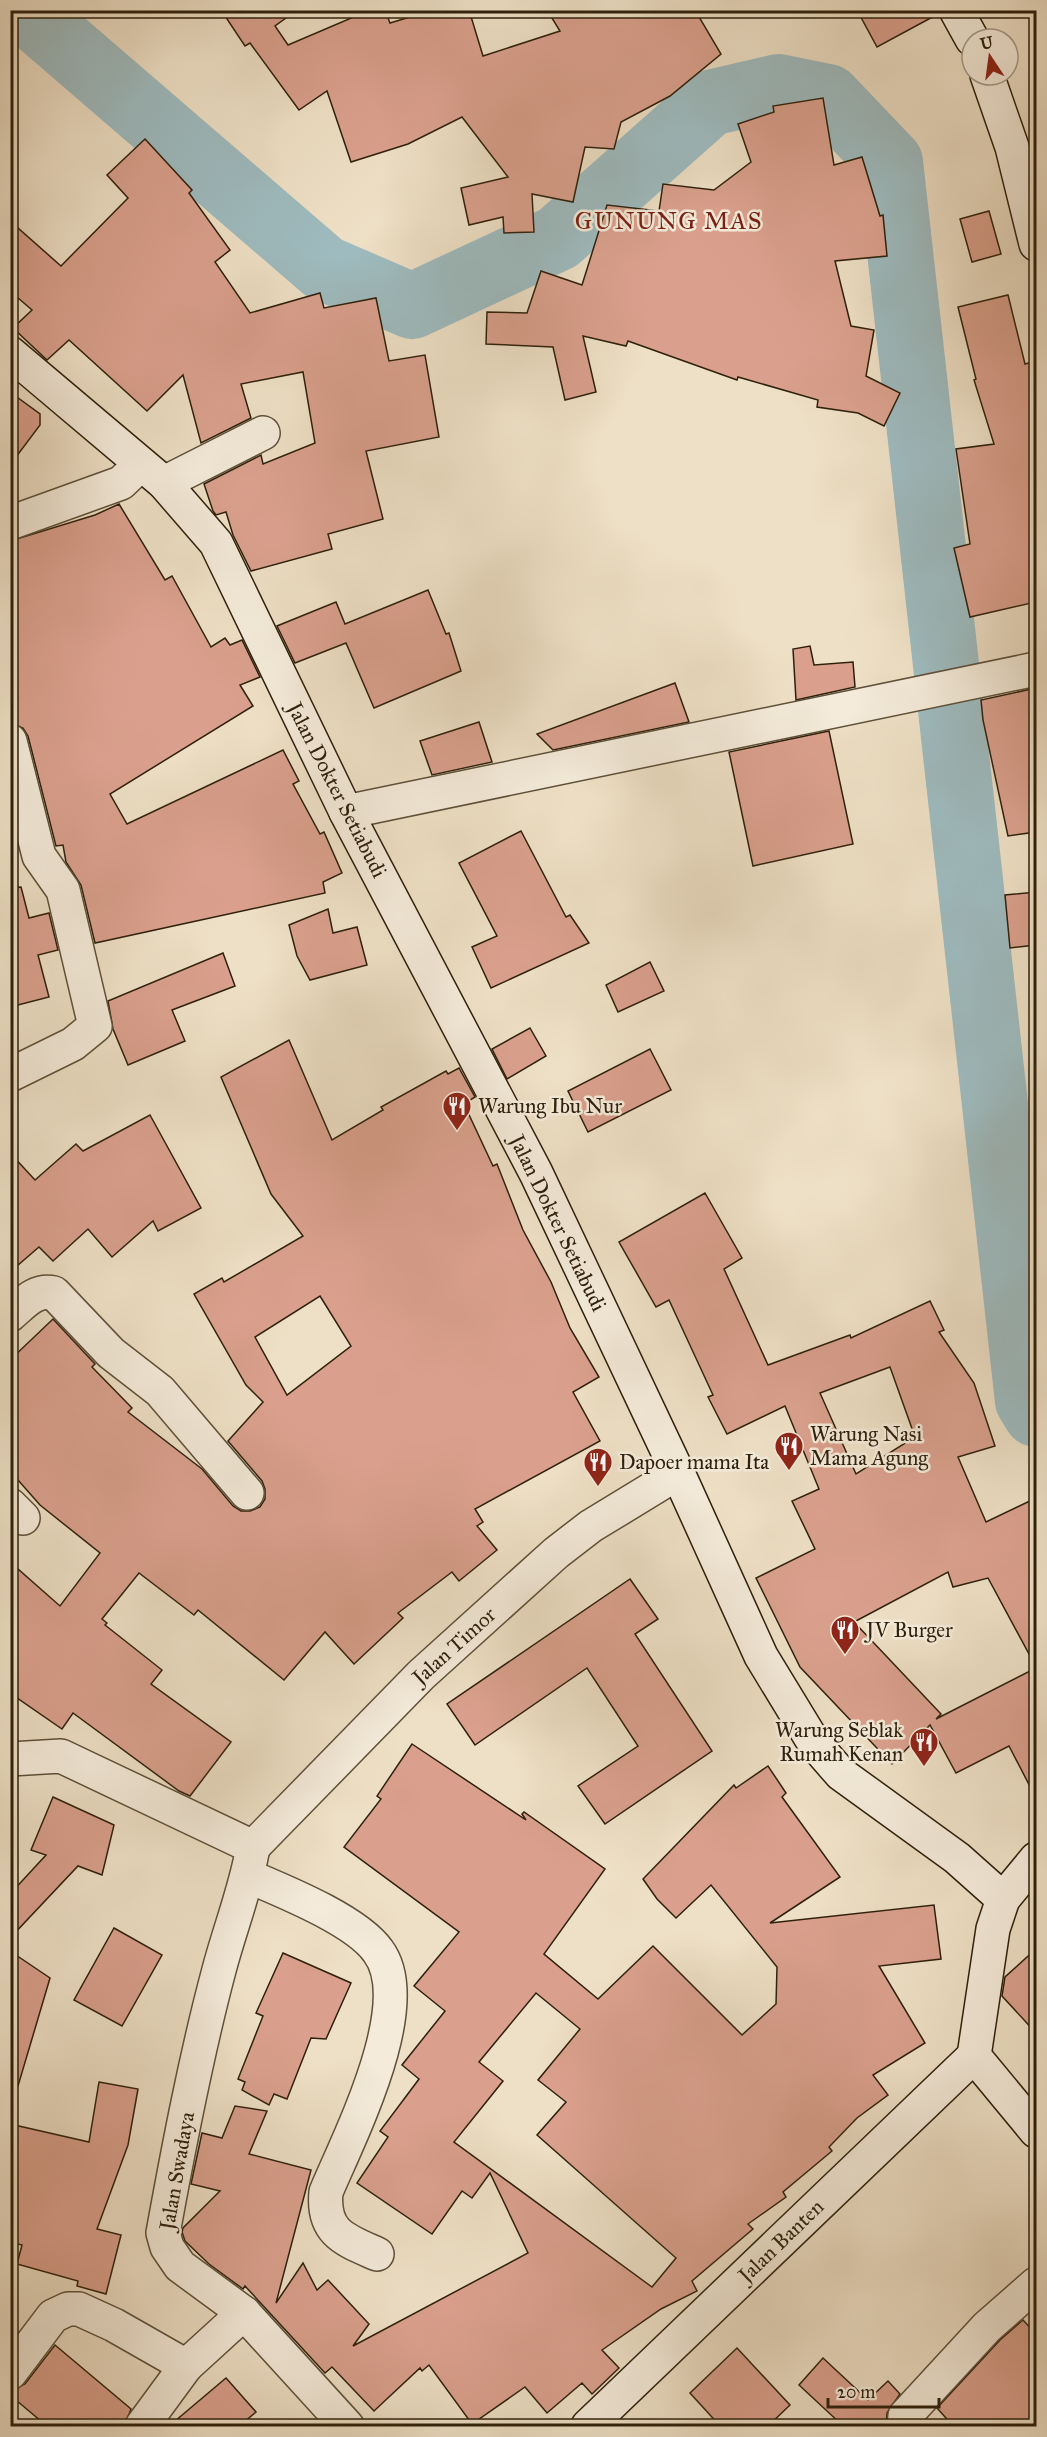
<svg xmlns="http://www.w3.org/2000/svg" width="1047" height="2437" viewBox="0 0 1047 2437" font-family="'IM FELL Great Primer',serif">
<rect width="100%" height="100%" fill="#eee0c6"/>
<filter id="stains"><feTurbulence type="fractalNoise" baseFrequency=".00333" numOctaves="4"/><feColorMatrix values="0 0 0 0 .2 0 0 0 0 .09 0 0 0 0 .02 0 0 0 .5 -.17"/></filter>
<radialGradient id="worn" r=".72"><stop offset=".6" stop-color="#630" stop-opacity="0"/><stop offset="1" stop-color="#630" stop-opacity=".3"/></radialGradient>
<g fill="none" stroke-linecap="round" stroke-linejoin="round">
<path stroke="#9ebbbf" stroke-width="66" d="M25 10 324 268 412 306 558 238 710 103 779 87 828 97 890 162 1028 1401 1036 1414"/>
</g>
<g fill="#daa08d" stroke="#2e200c" stroke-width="1.5" fill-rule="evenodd">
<path d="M221 10H297L275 26 288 45 370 10H385L390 23 433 10H469L483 56 560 31 547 10H695L721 54 670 96 621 122 614 149 585 147 573 202 532 194 534 232 504 233 503 217 469 225 461 188 508 177 462 117 408 144 351 162 327 91 299 110 250 43 245 46Z"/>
<path d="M857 10H937L938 14 877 47Z"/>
<path d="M823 98 834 165 862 157 880 216 883 215 887 256 835 261 851 326 874 330 866 376 900 393 884 426 858 413 817 407 818 400 738 377 737 380 628 341 626 346 583 336 596 392 565 400 553 347 486 344 487 312 527 313 541 271 582 285 607 205 659 211 663 184 714 190 751 162 738 124 774 112 773 106Z"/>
<path d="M145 139 192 190 189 193 230 250 215 262 250 313 320 293 324 308 376 298 389 361 425 355 439 437 366 451 383 519 328 534 332 549 251 571 233 535 226 512 216 515 213 511 204 484 261 455 263 464 315 443 303 372 241 384 251 418 201 443 183 375 147 411 69 340 47 360 13 328 32 310 10 291V221L61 266 128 198 107 175Z"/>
<path d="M989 211 1001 254 972 262 960 219Z"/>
<path d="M1008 295 1025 364 1036 361V602L970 617 954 548 970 544 956 449 994 444 974 380 976 379 958 307Z"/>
<path d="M10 392 40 414V425L10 465Z"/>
<path d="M119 504 165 580 172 576 211 647 225 638 230 645 242 640 260 677 240 685 253 706 110 794 127 824 283 750 299 781 293 784 320 834 324 832 342 873 323 882 325 893 95 943 81 885 66 862 63 845 56 846 28 736 23 728 10 723V541L95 515Z"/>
<path d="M428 590 446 634 449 633 461 671 374 708 346 643 295 663 277 626 336 602 345 624Z"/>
<path d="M810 646 814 665 853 662 855 687 796 700 793 649Z"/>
<path d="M675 683 689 722 553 750 537 734Z"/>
<path d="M1036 688V832L1008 836 983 720 981 700Z"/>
<path d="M479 722 492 762 432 775 420 741Z"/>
<path d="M829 731 853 844 753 866 729 752Z"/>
<path d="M521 831 566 917 570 915 589 943 491 988 472 947 497 936 459 863Z"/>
<path d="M21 887 29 918 49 913 58 950 38 955 49 997 10 1007V888Z"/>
<path d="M1036 892V945L1010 948 1005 895Z"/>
<path d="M328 909 333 933 357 927 367 965 310 980 297 956 289 925Z"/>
<path d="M223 953 235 986 172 1010 185 1041 128 1065 113 1029 108 1001Z"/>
<path d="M650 962 664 991 618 1012 606 985Z"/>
<path d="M530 1028 546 1056 507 1079 492 1049Z"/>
<path d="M289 1040 332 1140 383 1110 381 1107 446 1071 448 1074 459 1068 475 1097 464 1104 493 1166 497 1164 523 1230 551 1282 570 1328 599 1377 573 1392 600 1441 475 1509 483 1522 477 1526 497 1550 459 1581 452 1572 398 1613 403 1618 354 1664 325 1632 284 1680 198 1610 194 1615 139 1573 102 1619 107 1623 105 1625 162 1670 151 1684 231 1742 190 1796 179 1791 73 1713 62 1729 10 1693V1562L60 1606 100 1553 40 1505 10 1471V1360L53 1319 95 1364 92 1367 132 1408 128 1412 202 1469 233 1506 241 1511H250L260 1507 265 1499V1489L262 1481 228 1441 263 1402 246 1385 194 1294 222 1278 224 1282 303 1236 271 1194 221 1077ZM320 1296 351 1346 287 1395 255 1337Z"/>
<path d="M650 1049 671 1090 588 1132 568 1091Z"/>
<path d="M150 1115 201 1208 158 1231 153 1221 112 1257 88 1229 53 1261 39 1247 10 1272V1153L35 1180 76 1144 83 1151Z"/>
<path d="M705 1193 742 1258 724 1269 768 1365 850 1335 851 1338 930 1301 944 1330 939 1332 974 1383 995 1446 958 1457 986 1522 1036 1498V1667L988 1578 953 1587 948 1572 854 1622 941 1714 936 1719 1036 1668V1798L1009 1746 956 1773 930 1725 892 1764 800 1667 756 1578 815 1549 792 1501 819 1489 785 1406 727 1434 708 1397 713 1395 669 1300 656 1307 619 1242ZM890 1367 915 1437 856 1474 820 1393Z"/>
<path d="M630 1579 658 1619 635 1634 712 1751 605 1824 578 1786 638 1746 587 1668 475 1745 447 1704Z"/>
<path d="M412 1744 526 1820 522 1814 524 1812 605 1869 544 1954 598 1999 653 1946 742 2035 776 2004 777 1967 711 1885 676 1918 657 1899 643 1879 734 1785 736 1788 768 1766 786 1793 782 1797 840 1877 770 1923 934 1905 941 1959 879 1966 925 2043 873 2075 888 2095 857 2118 829 2147 832 2151 783 2192 786 2197 748 2224 753 2229 692 2281 697 2291 661 2309 602 2350 619 2368 592 2394 582 2383 547 2413 525 2387 472 2424 429 2365 422 2371 420 2368 374 2411 332 2367 325 2373 245 2286 243 2289 209 2264 185 2241 182 2232 183 2228 220 2191 191 2184 202 2133 222 2138 235 2106 267 2111 249 2154 311 2170 276 2303 303 2263 317 2290 328 2280 369 2324 353 2346 528 2253 490 2173 472 2198 462 2191 432 2234 357 2183 388 2137 380 2131 419 2079 402 2065 445 2011 414 1986 459 1932 344 1847 381 1799 377 1796ZM536 1993 580 2029 538 2080 566 2102 537 2135 676 2258 652 2287 454 2142 503 2081 479 2062Z"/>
<path d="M53 1797 114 1825 102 1875 78 1866 10 1938V1894L46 1855 31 1850Z"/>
<path d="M114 1928 162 1955 122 2026 74 2000Z"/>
<path d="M1036 1949V2033L1002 1996 1005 1977Z"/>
<path d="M10 1951 50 1978 18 2086 10 2085Z"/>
<path d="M283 1953 351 1983 326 2039 311 2038 287 2099 274 2094 269 2105 242 2090 245 2082 238 2079 263 2016 256 2013Z"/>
<path d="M99 2082 138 2089 128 2145 97 2229 121 2235 106 2294 77 2286 78 2281 17 2264 22 2245 10 2242V2124L89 2142Z"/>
<path d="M1023 2320 1036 2334V2427H954L937 2408 1000 2340Z"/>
<path d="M55 2345 131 2409 124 2427H48L10 2395V2391L25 2384Z"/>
<path d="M737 2348 790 2405 767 2427H721L690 2393Z"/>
<path d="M823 2358 868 2400 888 2381 900 2394 887 2413 886 2427H839L841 2424 799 2385Z"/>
<path d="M226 2378 256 2412 238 2427H168Z"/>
</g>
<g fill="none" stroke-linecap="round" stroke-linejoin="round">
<g stroke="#5e503a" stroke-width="36">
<g id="street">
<path d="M164 483 263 433"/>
<path d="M10 523 121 483 141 464"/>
<path d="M10 741 39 856 63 890 95 1026 73 1044 10 1075"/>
<path d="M346 812 1036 669"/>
<path d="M10 1315C24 1303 35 1289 54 1293L111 1353 160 1391 247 1493"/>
<path d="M10 1505 23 1518"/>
<path d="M10 1759 61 1756 253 1847"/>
<path d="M253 1847C246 1889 230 1928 219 1970 196 2056 179 2145 163 2233L167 2247 180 2266 244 2313 347 2426"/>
<path d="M253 1847 421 1675 556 1553 591 1526 678 1473"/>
<path d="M248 1876C283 1891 356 1920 378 1951 418 2004 349 2137 326 2192 322 2233 345 2240 377 2254"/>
<path d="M10 2373 53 2316 68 2309H79L114 2325 186 2366"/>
<path d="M142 2426 186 2366 244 2313"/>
<path d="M904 2426 905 2416 987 2327 1036 2284"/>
</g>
</g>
<g stroke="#2e200c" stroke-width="36">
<g id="secondary">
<path d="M956 10 972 39"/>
<path d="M987 75 1012 147 1036 244"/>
<path d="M10 353 164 483 216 543 346 812 536 1173 678 1473 761 1656 814 1743 841 1774 957 1858 1003 1899"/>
<path d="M1036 1859 1003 1899 993 1929 974 2056 1036 2131"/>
<path d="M588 2426 974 2056"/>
</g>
</g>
<use href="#street" stroke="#f4ebda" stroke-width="33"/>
<use href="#secondary" stroke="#f4ebda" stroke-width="33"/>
</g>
<defs>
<g id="restaurant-pin" transform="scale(1.5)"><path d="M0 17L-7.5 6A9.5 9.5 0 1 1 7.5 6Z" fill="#8f2418" stroke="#f4ebda"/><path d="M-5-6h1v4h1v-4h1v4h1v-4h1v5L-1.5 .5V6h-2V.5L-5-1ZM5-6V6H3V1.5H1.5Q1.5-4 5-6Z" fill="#fff"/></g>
</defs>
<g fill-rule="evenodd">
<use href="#restaurant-pin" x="457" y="1106"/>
<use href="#restaurant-pin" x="789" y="1446"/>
<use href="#restaurant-pin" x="598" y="1462"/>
<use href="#restaurant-pin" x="845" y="1630"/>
<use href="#restaurant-pin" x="924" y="1742"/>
</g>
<g text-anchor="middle" stroke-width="5" stroke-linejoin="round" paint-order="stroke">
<g font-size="21" fill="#2e200c" stroke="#f4ebda">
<text transform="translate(337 790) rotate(63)" y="7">Jalan Dokter Setiabudi</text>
<text transform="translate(558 1223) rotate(64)" y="7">Jalan Dokter Setiabudi</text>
<text transform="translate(454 1646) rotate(-42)" y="7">Jalan Timor</text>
<text transform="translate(177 2171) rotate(-80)" y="7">Jalan Swadaya</text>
<text transform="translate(781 2241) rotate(-44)" y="7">Jalan Banten</text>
</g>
<g font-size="21" fill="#2e200c" stroke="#f4ebda" text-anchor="start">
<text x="478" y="1113">Warung Ibu Nur</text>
<text x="810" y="1441">Warung Nasi<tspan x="810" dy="24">Mama Agung</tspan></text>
<text x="619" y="1469">Dapoer mama Ita</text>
<text x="866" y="1637">JV Burger</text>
<text x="903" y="1737" text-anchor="end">Warung Seblak<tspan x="903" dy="24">Rumah Kenan</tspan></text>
</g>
<g font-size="24" letter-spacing="1.5" fill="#7a1f14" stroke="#f4ebda">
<text x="669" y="229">GUNUNG MAS</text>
</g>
</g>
<rect width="1047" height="2437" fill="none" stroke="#eee0c6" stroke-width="36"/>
<rect x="12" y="12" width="1023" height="2413" fill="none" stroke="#2e200c" stroke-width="3"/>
<rect x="18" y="18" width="1011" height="2401" fill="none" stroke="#2e200c" stroke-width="1.5"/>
<g transform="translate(990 57) rotate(347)"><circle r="28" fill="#f4ebda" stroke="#a59a88" stroke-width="1.5"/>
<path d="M0-4.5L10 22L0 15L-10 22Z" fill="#8f2418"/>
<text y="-9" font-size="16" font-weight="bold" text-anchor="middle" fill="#2e200c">U</text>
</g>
<path d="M828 2398v9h111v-9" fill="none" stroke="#2e200c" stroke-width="3"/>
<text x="837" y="2398" font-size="18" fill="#2e200c" stroke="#f4ebda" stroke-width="4.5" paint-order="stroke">20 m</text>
<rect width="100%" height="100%" filter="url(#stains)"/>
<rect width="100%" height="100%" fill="url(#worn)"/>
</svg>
